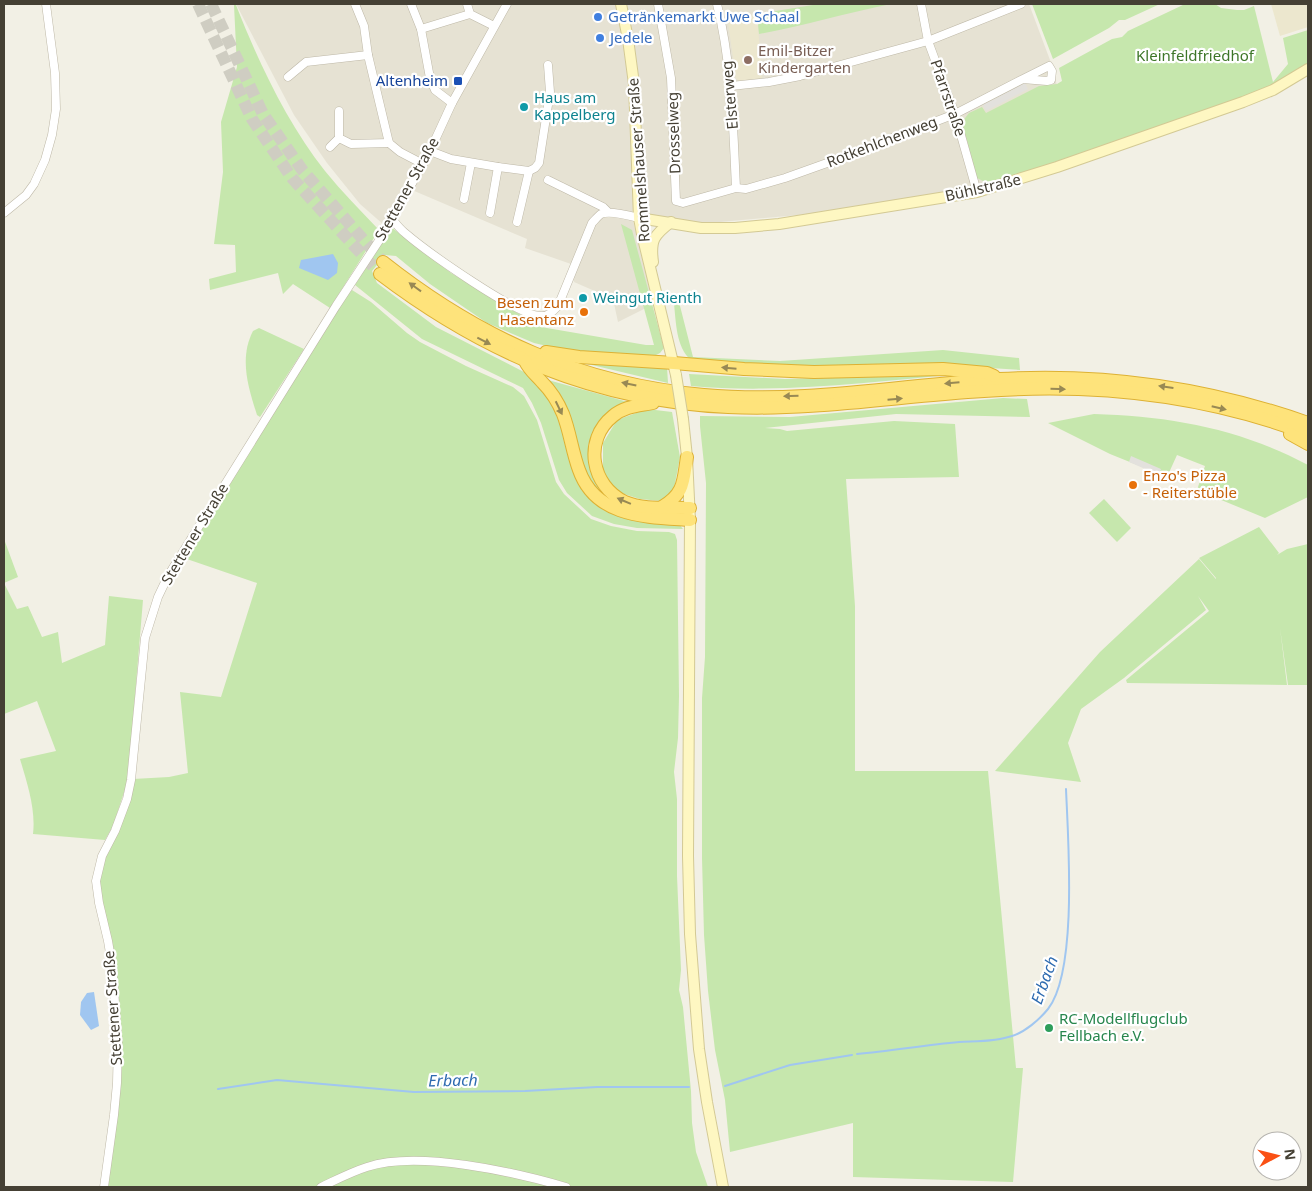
<svg xmlns="http://www.w3.org/2000/svg" width="1312" height="1191" viewBox="0 0 1312 1191" font-family="'Noto Sans',sans-serif">
<rect width="100%" height="100%" fill="#f2f0e5"/>
<path fill="#e6e2d3" d="M236 4H1029L1050 60 1077 157 1047 167 959 190 810 214 698 224 631 212 654 304 618 322 613 299 574 282 571 264 525 248 527 239 412 190 399 217 384 225 360 204 327 163 294 115Z"/>
<g fill="#ece7ce">
<path d="M1271 4H1308V27L1280 36Z"/>
<path d="M757 14 762 77 761 79 739 81 736 78 728 22Z"/>
</g>
<g fill="#c6e7ad">
<path d="M819 4H891C846 13 803 26 759 34L757 14Z"/>
<path d="M1032 4H1160L1125 20H1119L1109 28 1053 59Z"/>
<path d="M1185 4H1215L1221 8 1237 10H1244L1254 6 1273 82 1288 64 1283 38 1308 30V64L1276 85 1047 166 992 182H985L977 178 962 122 969 113 982 107 986 113 1039 86 1057 84 1062 81 1059 68 1112 39 1122 37 1128 31Z"/>
<path d="M234 5H236C258 61 287 123 325 171 342 192 361 211 379 230L330 308 293 284 283 294 278 273 210 290 209 279 236 272 235 245 214 244 223 172 221 122 237 67Z"/>
<path d="M621 224 632 230 664 348 660 353 654 356 564 350 534 343 487 323 430 284 396 256 385 255 372 271 377 283 436 327 524 372 548 396 594 501 616 515 678 523 683 529 637 528 614 524 592 516 567 493 559 480 541 423 532 403 523 388 422 339 355 285 391 227 451 273 541 327 646 345H654Z"/>
<path d="M352 290 371 302 407 333 420 342 466 366 513 387 524 396 537 420 556 482 564 494 591 519 611 526 637 531 669 532 675 534 677 540 679 696 678 738 674 772 677 799V876L681 970 679 990 683 1007 691 1091 692 1123 696 1152 708 1187H574L532 1175 480 1165 367 1163 315 1187H106L120 1033 101 901 99 873 133 779 169 777 188 773 180 692 221 697 257 583 181 557 337 308Z"/>
<path d="M679 302 693 357 780 361 943 350 1019 358 1020 370 990 368 791 366 691 360C676 348 676 321 674 304Z"/>
<path d="M259 328 304 349 260 417 257 415C248 387 239 358 253 331Z"/>
<path d="M575 361 667 367 668 383Z"/>
<path d="M689 374 785 379 959 374C871 382 780 394 691 386Z"/>
<path d="M548 380 628 402 603 418 588 445 591 471 608 495 603 497 585 474Z"/>
<path d="M1003 398 1027 399 1030 417 896 414 765 428 780 429 787 431 894 421 955 424 959 477 846 479 855 606V771H988L1016 1068H1023L1013 1182 853 1177V1123L730 1152 725 1100 715 1050 708 991 704 935 702 858V698L705 657 706 483 700 426V416L790 417Z"/>
<path d="M647 409 672 412 680 457 673 494 661 501 640 499 624 494 613 488 603 471V443L617 420Z"/>
<path d="M1094 414C1170 416 1241 429 1308 465V497L1265 518 1197 490 1205 466 1177 455 1167 477 1110 454 1048 423Z"/>
<path d="M1104 499 1131 528 1117 542 1089 513Z"/>
<path d="M1259 527 1279 553 1277 555 1287 549 1308 544V685H1288L1280 628 1287 685 1127 683 1126 680 1209 611 1198 596 1206 610 1124 678 1081 709 1068 743 1081 782 995 771 1100 652 1199 559 1215 578V579L1216 578 1199 558Z"/>
<path d="M4 539 18 577 4 583 17 609 28 606 42 637 58 632 62 663 105 645 109 596 143 600 128 780 113 826 105 840 33 834C36 809 27 783 20 759L56 751 37 701 4 714Z"/>
<path d="M427 1164C471 1169 514 1175 557 1187H325L368 1168 389 1165Z"/>
</g>
<g fill="#e3e1dd">
<path d="M1025 83 1028 89 986 111 983 105Z"/>
<path d="M1131 456 1161 469 1159 475 1129 462Z"/>
</g>
<g fill="#a0c6f0">
<path d="M333 254 338 263 337 273 328 280 299 268 301 260Z"/>
<path d="M94 992 99 1026 91 1030 80 1015 81 1002 87 993Z"/>
</g>
<g fill="none" stroke-linecap="round" stroke-linejoin="round">
<g stroke="#a0c6f0" stroke-width="2">
<path d="M857 1054C891 1051 925 1045 959 1042 976 1041 995 1042 1012 1036 1025 1032 1039 1020 1048 1009 1078 971 1068 838 1066 789"/>
<path d="M725 1086 790 1065 852 1055"/>
<path d="M218 1089 277 1080 414 1092 525 1091 597 1087H689"/>
</g>
<g stroke="#cfcdc2" stroke-width="12" stroke-dasharray="12 6" stroke-linecap="butt">
<path d="M198 4 252 119 292 178 380 274"/>
<path d="M211 4 263 114 303 171 383 262"/>
</g>
<g stroke="#beb8a7" stroke-width="9">
<g id="minor">
<path d="M355 4 364 26 368 55 389 143 400 152 423 164"/>
<path d="M411 4 421 29 430 78 435 90 452 103"/>
<path d="M467 4 470 14 494 26"/>
<path d="M658 4 671 78 676 201 683 203 736 188 746 189 785 178 827 163 955 114 1023 79 1047 81 1051 80 1052 71 1049 66 1023 79"/>
<path d="M717 4C732 64 733 126 736 188"/>
<path d="M921 4 928 41 955 114 977 192"/>
<path d="M421 29 470 14"/>
<path d="M288 77 306 62 368 55"/>
<path d="M731 86 769 82 800 76 928 41 1021 4"/>
<path d="M339 111V138"/>
<path d="M330 147 339 138 351 144 389 143"/>
<path d="M430 151 451 159 498 167 529 171 535 168 539 163 550 92 548 65"/>
<path d="M548 180 603 207 608 212"/>
<path d="M464 199 471 163"/>
<path d="M4 213 26 195 34 184 45 160 52 135 56 109 55 73 46 4"/>
<path d="M490 213 498 167"/>
<path d="M392 219C396 224 400 229 405 233 425 250 519 318 542 316 549 316 553 311 558 306L592 223C595 220 598 216 601 214 609 210 631 216 639 218"/>
<path d="M517 222 529 171"/>
<path d="M104 1187 114 1115 117 1083 118 1041 112 965 108 941 99 903 96 881 102 856 115 831 127 799 131 780 145 638 158 597 168 576 336 306 386 230 430 151 452 103 507 4"/>
<path d="M321 1187C336 1180 351 1172 367 1167 418 1150 514 1172 566 1187"/>
</g>
</g>
<g stroke="#d3c994" stroke-width="12">
<g id="secondary">
<path d="M621 4 628 39 634 84 639 218 642 234 676 375"/>
<path d="M639 218 701 228H735L779 224 977 192 1057 167 1243 102 1273 90 1308 69"/>
<path d="M653 262C650 240 654 235 671 222"/>
<path d="M683 419 687 457 690 520 688 856 690 934 699 1049 707 1102 723 1187"/>
</g>
</g>
<g stroke="#ddb134" stroke-width="14">
<g id="trunk">
<path d="M383 262C479 338 581 384 704 395 803 404 901 385 999 379 1104 373 1209 388 1308 423"/>
<path d="M380 274C484 353 596 401 728 407 813 411 899 396 984 391 1093 383 1205 395 1308 434"/>
<path d="M546 352 579 357 674 363 744 369 814 372 943 369 987 373 994 376"/>
<path d="M525 361C529 370 536 375 542 382 551 391 558 402 563 414 570 432 572 451 579 470 596 518 647 517 690 520"/>
<path d="M653 403C638 406 625 406 613 416 583 440 591 486 625 502 644 510 669 507 690 508"/>
<path d="M1290 434 1308 444"/>
<path d="M662 507C685 493 683 481 687 457"/>
</g>
</g>
<use href="#minor" stroke="#fff" stroke-width="8"/>
<use href="#secondary" stroke="#fef7c2" stroke-width="10"/>
<use href="#trunk" stroke="#fee37b" stroke-width="12"/>
<g stroke="#d3c994" stroke-width="12" stroke-linecap="butt">
<path id="secondary-bridge" d="M676 375 683 419"/>
</g>
<use href="#secondary-bridge" stroke="#fef7c2" stroke-width="10"/>
</g>
<defs><path id="oneway-solid" d="M-6-.8H1V-3.2L6.5 0L1 3.2V.8H-6Z" transform="scale(1.25)"/></defs>
<g fill="#988954">
<use href="#oneway-solid" transform="translate(415 287) rotate(-144)"/>
<use href="#oneway-solid" transform="translate(484 341) rotate(27)"/>
<use href="#oneway-solid" transform="translate(729 368) rotate(-175)"/>
<use href="#oneway-solid" transform="translate(952 383) rotate(175)"/>
<use href="#oneway-solid" transform="translate(629 384) rotate(-168)"/>
<use href="#oneway-solid" transform="translate(1166 387) rotate(-172)"/>
<use href="#oneway-solid" transform="translate(1058 389) rotate(1)"/>
<use href="#oneway-solid" transform="translate(791 396) rotate(178)"/>
<use href="#oneway-solid" transform="translate(895 399) rotate(-5)"/>
<use href="#oneway-solid" transform="translate(559 408) rotate(64)"/>
<use href="#oneway-solid" transform="translate(1219 408) rotate(13)"/>
<use href="#oneway-solid" transform="translate(624 501) rotate(-157)"/>
</g>
<g fill="#3f7fe0" stroke="#fff" stroke-width="2">
<circle cx="598" cy="17" r="5"/>
<circle cx="600" cy="38" r="5"/>
</g>
<circle fill="#8d6e63" stroke="#fff" stroke-width="2" cx="748" cy="60" r="5"/>
<rect fill="#1a4fb4" stroke="#fff" stroke-width="2" x="453" y="76" width="10" height="10" rx="2.5"/>
<g fill="#0f9aa8" stroke="#fff" stroke-width="2">
<circle cx="524" cy="107" r="5"/>
<circle cx="583" cy="298" r="5"/>
</g>
<g fill="#e8710a" stroke="#fff" stroke-width="2">
<circle cx="584" cy="312" r="5"/>
<circle cx="1133" cy="485" r="5"/>
</g>
<circle fill="#2e9e5b" stroke="#fff" stroke-width="2" cx="1049" cy="1028" r="5"/>
<g text-anchor="middle" stroke-width="4.5" stroke-linejoin="round" paint-order="stroke">
<g font-size="15" fill="#366cbe" stroke="#fff" text-anchor="start">
<text x="608" y="22">Getränkemarkt Uwe Schaal</text>
<text x="610" y="43">Jedele</text>
</g>
<g font-size="15" fill="#785e54" stroke="#fff" text-anchor="start">
<text x="758" y="56">Emil-Bitzer<tspan x="758" dy="17">Kindergarten</tspan></text>
</g>
<g font-size="15" fill="#3d7628" stroke="#fff">
<text x="1195" y="61">Kleinfeldfriedhof</text>
</g>
<g font-size="15" fill="#164399" stroke="#fff" text-anchor="end">
<text x="448" y="86">Altenheim</text>
</g>
<g font-size="15" fill="#454034" stroke="#fff">
<text transform="translate(730 95) rotate(-95)" y="5">Elsterweg</text>
<text transform="translate(948 98) rotate(71)" y="5">Pfarrstraße</text>
<text transform="translate(674 133) rotate(-92)" y="5">Drosselweg</text>
<text transform="translate(882 142) rotate(-21)" y="5">Rotkehlchenweg</text>
<text transform="translate(639 160) rotate(-94)" y="5">Rommelshauser Straße</text>
<text transform="translate(983 188) rotate(-13)" y="5">Bühlstraße</text>
<text transform="translate(407 189) rotate(-61)" y="5">Stettener Straße</text>
<text transform="translate(195 534) rotate(-59)" y="5">Stettener Straße</text>
<text transform="translate(113 1008) rotate(-94)" y="5">Stettener Straße</text>
</g>
<g font-size="15" fill="#0d838f" stroke="#fff" text-anchor="start">
<text x="534" y="103">Haus am<tspan x="534" dy="17">Kappelberg</tspan></text>
<text x="593" y="303">Weingut Rienth</text>
</g>
<g font-size="15" fill="#c56008" stroke="#fff" text-anchor="end">
<text x="574" y="308">Besen zum<tspan x="574" dy="17">Hasentanz</tspan></text>
<text x="1143" y="481" text-anchor="start">Enzo's Pizza<tspan x="1143" dy="17">- Reiterstüble</tspan></text>
</g>
<g font-size="15" fill="#27864d" stroke="#fff" text-anchor="start">
<text x="1059" y="1024">RC-Modellflugclub<tspan x="1059" dy="17">Fellbach e.V.</tspan></text>
</g>
<g font-size="16" font-style="italic" fill="#2e6bb0" stroke="#fff">
<text transform="translate(1044 980) rotate(-70)" y="6">Erbach</text>
<text transform="translate(453 1080) rotate(-1)" y="6">Erbach</text>
</g>
</g>
<rect width="1312" height="1191" fill="none" stroke="#454034" stroke-width="10"/>
<g transform="translate(1277 1156) rotate(83)"><circle r="24" fill="#ffffff" stroke="#b5b3ae"/>
<path d="M0-4L9 19L0 12L-9 19Z" fill="#fa5014"/>
<text y="-8" font-size="14" font-weight="bold" text-anchor="middle" fill="#454034">N</text>
</g>
</svg>
